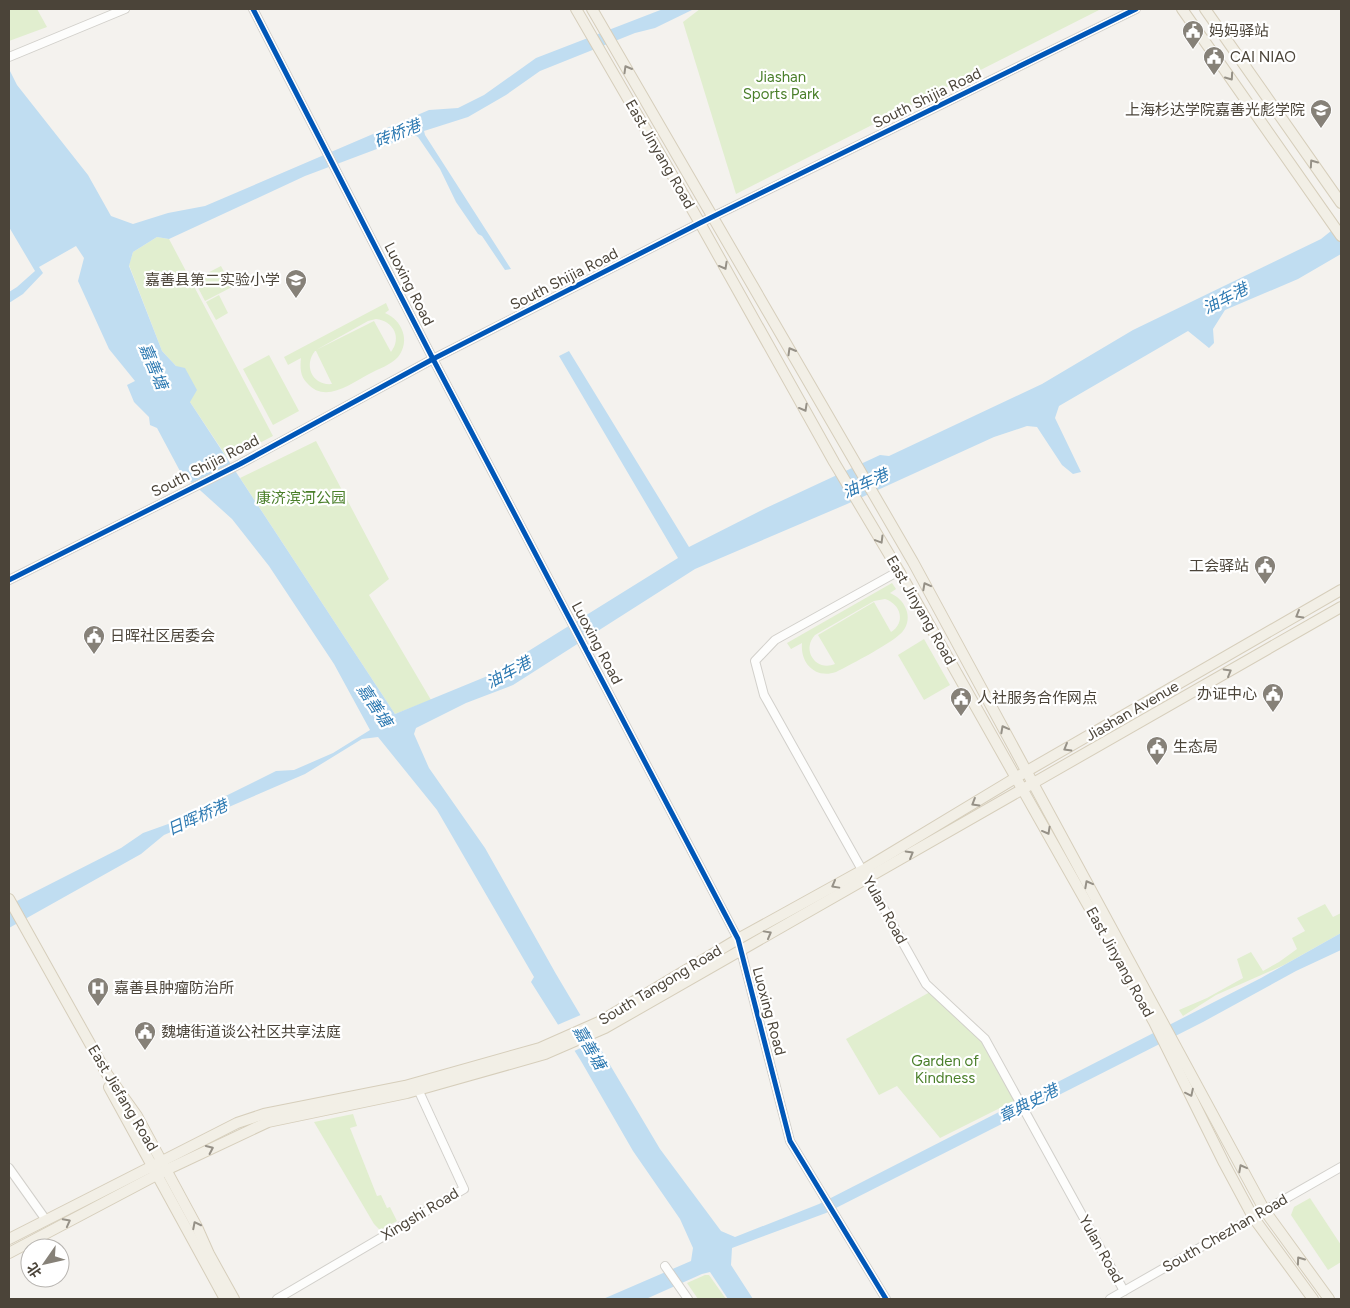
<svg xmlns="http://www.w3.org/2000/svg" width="1350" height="1308" viewBox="0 0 1350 1308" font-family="Figtree,'Noto Sans SC',sans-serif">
<rect width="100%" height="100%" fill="#f4f2ee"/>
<g fill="#e1eecf" fill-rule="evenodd">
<path d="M9 9H37L47 27 9 41Z"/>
<path d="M700 9H1101L736 194 683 22Z"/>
<path d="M157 237 169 239 273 436 228 459 190 402 176 366 162 351 129 265 133 252Z"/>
<path d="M221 266 232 287 205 301 194 280Z"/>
<path d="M219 295 228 313 216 320 206 302Z"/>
<path d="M386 303 389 310 385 313C402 320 411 341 398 357 391 365 378 369 369 374 350 384 325 404 307 383 300 376 300 367 301 358L288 365 284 357ZM376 319C394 321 402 338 391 352L374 321 316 350 368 321ZM315 351H316L332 384C313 386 303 366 315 351Z"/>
<path d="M269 355 299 411 273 425 243 369Z"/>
<path d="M316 441 389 579 369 595 431 700 395 714 240 478Z"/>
<path d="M892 583 896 589 890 593C897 596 903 601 906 609 909 616 908 625 903 631 896 641 850 665 836 672 816 679 800 664 802 643L791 649 787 643ZM885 599C901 604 906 623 891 632L874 602 818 635 835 664C816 672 801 650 815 635L874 601Z"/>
<path d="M924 639 950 685 924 700 898 655Z"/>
<path d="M1325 904 1333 917 1341 913V933L1284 965 1216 995 1183 1016 1179 1010 1207 998 1243 978 1237 959 1251 952 1263 971 1279 962 1297 949 1292 938 1305 931 1297 918Z"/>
<path d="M930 992 983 1041 1016 1100 940 1138 897 1086 879 1095 846 1039Z"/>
<path d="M353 1114 357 1126 350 1128 377 1196 381 1195 387 1208 390 1207 397 1221 380 1230 374 1224 314 1122Z"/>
<path d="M1310 1198 1341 1245V1262L1328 1270 1291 1215 1294 1207Z"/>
<path d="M705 1275H709L726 1299H698L687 1283Z"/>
</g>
<path fill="#c0ddf1" d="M663 9H694L655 28 635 33 540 71 506 95 468 117 424 131 425 135 511 269 505 270 482 236 478 234 456 202 440 169 418 137 414 135 305 176 169 239 157 237 133 252 129 266 162 351 176 366 185 368 197 390 190 402 395 714 490 675 678 558 559 356 569 351 689 547 766 508 880 455 889 456 1042 384 1133 330 1321 239 1341 223V254L1298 279 1225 310 1213 329 1214 343 1209 348 1188 331 1059 406 1055 418 1081 472 1073 474 1062 465 1037 427 1027 426 994 437 847 504 695 569 513 685 466 703 416 728 414 734 429 768 485 848 556 974 660 1149 721 1231 735 1237 819 1204 1261 978 1341 933V950L1296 971 1203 1022 826 1213 732 1248 731 1265 753 1299H728L710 1272 702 1274 646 1299H603L691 1261 693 1248 680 1219 633 1151 581 1061 531 982 534 977 437 810 378 737 362 739 305 774 164 835 141 854 9 928V905L121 848 143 833 171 823 276 771 294 770 333 753 370 730 334 664 269 566 232 519 181 473 157 428 150 425 149 417 134 402 127 385 135 381 109 349 78 281 84 258 76 246 39 267 43 273 23 294 9 303V292L17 287 35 271 9 227V69L17 85 88 175 111 216 133 224 168 213 205 206 429 110 458 108 484 95 536 58Z"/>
<path fill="#f4f2ee" d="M583 1014 598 1040 572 1052 555 1026Z"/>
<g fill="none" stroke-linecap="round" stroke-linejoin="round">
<g stroke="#d2d0cb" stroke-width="10">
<g id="minor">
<path d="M253 9 433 359 738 939 790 1141 886 1299"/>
<path d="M9 57 125 9"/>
<path d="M899 571 775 640 755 661 764 695 926 984 985 1039 1124 1291"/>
<path d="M9 580 240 464 433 359 700 223 1136 9"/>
<path d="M9 1168 46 1220"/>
<path d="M665 1266 688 1299"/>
<path d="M277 1299 464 1189 416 1085"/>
<path d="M1110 1299 1341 1167"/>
</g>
</g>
<g stroke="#d6cebb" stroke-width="12">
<g id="major">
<path d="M576 9 700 223 834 462 899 571 1154 1022 1224 1163 1253 1217 1313 1299"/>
<path d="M592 9 913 562 1265 1211 1329 1299"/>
<path d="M1182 9 1341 236"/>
<path d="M1205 9 1341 203"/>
<path d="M9 899 107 1074 137 1116 197 1227 209 1254 234 1299"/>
<path d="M109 1087 225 1299"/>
<path d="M9 1239 237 1123 264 1114 405 1086 540 1048 601 1021 738 939 863 870 1027 771 1341 590"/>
<path d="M9 1253 166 1170 268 1122 407 1093 545 1054 605 1028 1341 607"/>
</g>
</g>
<use href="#minor" stroke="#fdfdfc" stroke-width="8"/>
<use href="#major" stroke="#f2efe6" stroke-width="10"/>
<g stroke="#fff" stroke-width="8">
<g id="cycleway">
<path d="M253 9 433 359 738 939 790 1141 886 1299"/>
<path d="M9 580 240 464 433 359 700 223 1136 9"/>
</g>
</g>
<use href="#cycleway" stroke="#0057b8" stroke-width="5"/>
</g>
<defs><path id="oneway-chevron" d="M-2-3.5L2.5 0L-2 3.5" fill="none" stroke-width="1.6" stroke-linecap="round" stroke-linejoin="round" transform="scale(1.25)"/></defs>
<g stroke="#969187">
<use href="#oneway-chevron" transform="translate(627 69) rotate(-120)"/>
<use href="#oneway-chevron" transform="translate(1230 77) rotate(55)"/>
<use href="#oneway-chevron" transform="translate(1313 163) rotate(-125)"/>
<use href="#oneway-chevron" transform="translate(724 266) rotate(61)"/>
<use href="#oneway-chevron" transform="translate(791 351) rotate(-120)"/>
<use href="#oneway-chevron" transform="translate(804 408) rotate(61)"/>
<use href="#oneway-chevron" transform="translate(880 540) rotate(59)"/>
<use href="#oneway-chevron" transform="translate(926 586) rotate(-118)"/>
<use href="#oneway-chevron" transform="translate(1299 615) rotate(150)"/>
<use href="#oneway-chevron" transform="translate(1228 672) rotate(-30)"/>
<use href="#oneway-chevron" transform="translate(1004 729) rotate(-118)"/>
<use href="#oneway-chevron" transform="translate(1067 748) rotate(150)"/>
<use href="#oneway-chevron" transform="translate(975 803) rotate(149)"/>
<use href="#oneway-chevron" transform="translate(1047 831) rotate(61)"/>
<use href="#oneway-chevron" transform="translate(910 854) rotate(-30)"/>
<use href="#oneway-chevron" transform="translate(1088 884) rotate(-118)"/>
<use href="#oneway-chevron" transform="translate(835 885) rotate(151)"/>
<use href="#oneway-chevron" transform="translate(768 934) rotate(-29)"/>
<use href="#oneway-chevron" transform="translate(1190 1093) rotate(64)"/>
<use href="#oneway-chevron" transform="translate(210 1149) rotate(-25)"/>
<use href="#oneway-chevron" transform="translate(1242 1168) rotate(-118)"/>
<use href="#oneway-chevron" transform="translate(67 1222) rotate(-28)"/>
<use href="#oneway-chevron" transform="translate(196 1225) rotate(-117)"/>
<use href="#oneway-chevron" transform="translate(1300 1260) rotate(-126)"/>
</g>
<defs>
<g id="civic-pin" transform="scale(1.125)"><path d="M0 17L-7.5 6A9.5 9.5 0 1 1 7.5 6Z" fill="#868178" stroke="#fff"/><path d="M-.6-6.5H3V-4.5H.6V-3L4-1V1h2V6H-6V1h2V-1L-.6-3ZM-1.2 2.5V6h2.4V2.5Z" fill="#fff"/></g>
<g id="university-pin" transform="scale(1.125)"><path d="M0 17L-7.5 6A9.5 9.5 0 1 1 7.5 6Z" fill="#868178" stroke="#fff"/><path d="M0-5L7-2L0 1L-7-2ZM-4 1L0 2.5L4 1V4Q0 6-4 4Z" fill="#fff"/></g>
<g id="school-pin" transform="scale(1.125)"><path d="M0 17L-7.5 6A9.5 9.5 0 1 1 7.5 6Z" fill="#868178" stroke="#fff"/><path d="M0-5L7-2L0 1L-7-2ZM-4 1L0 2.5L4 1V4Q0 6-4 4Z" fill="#fff"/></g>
<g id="hospital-pin" transform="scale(1.125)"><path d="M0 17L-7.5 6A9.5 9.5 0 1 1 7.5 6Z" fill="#868178" stroke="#fff"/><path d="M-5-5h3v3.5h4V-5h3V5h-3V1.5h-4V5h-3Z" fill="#fff"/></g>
</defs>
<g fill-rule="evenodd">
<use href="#civic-pin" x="1193" y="31"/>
<use href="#civic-pin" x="1214" y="57"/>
<use href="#university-pin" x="1321" y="110"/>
<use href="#school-pin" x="296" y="280"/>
<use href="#civic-pin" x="1265" y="566"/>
<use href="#civic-pin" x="94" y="636"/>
<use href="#civic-pin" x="1273" y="694"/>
<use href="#civic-pin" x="961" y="698"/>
<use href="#civic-pin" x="1157" y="747"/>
<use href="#hospital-pin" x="98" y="988"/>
<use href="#civic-pin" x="145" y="1032"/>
</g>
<g text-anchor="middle" stroke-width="4.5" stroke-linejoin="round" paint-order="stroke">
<g font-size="15" fill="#4b4439" stroke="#fff" text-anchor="start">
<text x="1209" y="36">妈妈驿站</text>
<text x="1230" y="62">CAI NIAO</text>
<text x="1305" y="115" text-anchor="end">上海杉达学院嘉善光彪学院</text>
<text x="280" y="285" text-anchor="end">嘉善县第二实验小学</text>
<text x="1249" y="571" text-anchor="end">工会驿站</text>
<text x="110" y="641">日晖社区居委会</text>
<text x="1257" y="699" text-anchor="end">办证中心</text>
<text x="977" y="703">人社服务合作网点</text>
<text x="1173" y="752">生态局</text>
<text x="114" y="993">嘉善县肿瘤防治所</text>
<text x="161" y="1037">魏塘街道谈公社区共享法庭</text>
</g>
<g font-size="15" fill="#4a7f2a" stroke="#fff">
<text x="781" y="82">Jiashan<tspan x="781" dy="17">Sports Park</tspan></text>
<text x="301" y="503">康济滨河公园</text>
<text x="945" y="1066">Garden of<tspan x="945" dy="17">Kindness</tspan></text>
</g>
<g font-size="15" fill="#4b4439" stroke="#fff">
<text transform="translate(927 98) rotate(-26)" y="5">South Shijia Road</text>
<text transform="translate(660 154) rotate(60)" y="5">East Jinyang Road</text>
<text transform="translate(564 279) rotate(-27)" y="5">South Shijia Road</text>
<text transform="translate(409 284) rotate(63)" y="5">Luoxing Road</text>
<text transform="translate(205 466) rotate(-27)" y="5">South Shijia Road</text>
<text transform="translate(921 610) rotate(60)" y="5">East Jinyang Road</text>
<text transform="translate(597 643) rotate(62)" y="5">Luoxing Road</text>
<text transform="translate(1132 711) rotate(-30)" y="5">Jiashan Avenue</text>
<text transform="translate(885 910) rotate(61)" y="5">Yulan Road</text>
<text transform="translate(1120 962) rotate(61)" y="5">East Jinyang Road</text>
<text transform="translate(660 985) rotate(-31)" y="5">South Tangong Road</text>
<text transform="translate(769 1011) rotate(75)" y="5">Luoxing Road</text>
<text transform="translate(123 1098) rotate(59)" y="5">East Jiefang Road</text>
<text transform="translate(420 1214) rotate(-31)" y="5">Xingshi Road</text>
<text transform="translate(1225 1233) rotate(-30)" y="5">South Chezhan Road</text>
<text transform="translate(1101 1249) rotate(61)" y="5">Yulan Road</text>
</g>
<g font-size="16" font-style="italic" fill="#2e7ab2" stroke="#fff">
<text transform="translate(397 133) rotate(-22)" y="6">砖桥港</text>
<text transform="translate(1225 298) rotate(-27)" y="6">油车港</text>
<text transform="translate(154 366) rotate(67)" y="6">嘉善塘</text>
<text transform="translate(865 483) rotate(-24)" y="6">油车港</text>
<text transform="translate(508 672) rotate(-28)" y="6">油车港</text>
<text transform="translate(375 705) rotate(56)" y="6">嘉善塘</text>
<text transform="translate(197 817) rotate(-24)" y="6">日晖桥港</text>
<text transform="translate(590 1047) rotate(60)" y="6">嘉善塘</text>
<text transform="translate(1028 1103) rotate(-27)" y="6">章典史港</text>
</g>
</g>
<rect width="1350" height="1308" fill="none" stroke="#4b4439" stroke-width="20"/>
<g transform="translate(45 1263) rotate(236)"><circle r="24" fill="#ffffff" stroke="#b7b4b0"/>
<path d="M0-4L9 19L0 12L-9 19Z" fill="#868178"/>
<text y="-8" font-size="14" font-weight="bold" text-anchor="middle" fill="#4b4439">北</text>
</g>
</svg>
